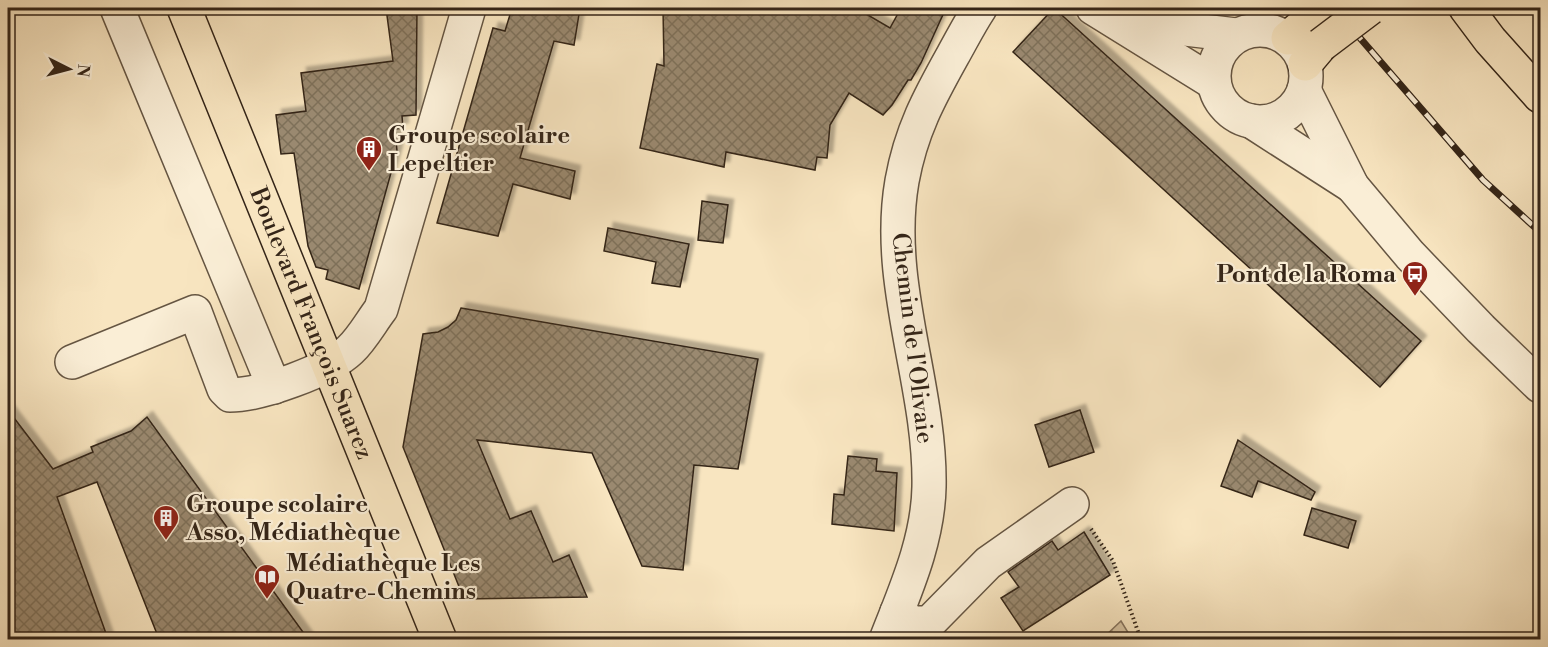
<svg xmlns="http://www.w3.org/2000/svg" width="1548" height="647" viewBox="0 0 1548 647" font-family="'Libre Bodoni',serif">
<defs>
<pattern id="cemetery-stones" width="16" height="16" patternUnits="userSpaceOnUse" patternTransform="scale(1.5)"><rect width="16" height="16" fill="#d7c4a3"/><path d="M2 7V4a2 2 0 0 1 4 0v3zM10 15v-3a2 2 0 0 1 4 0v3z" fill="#b9a88c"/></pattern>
<pattern id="building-cross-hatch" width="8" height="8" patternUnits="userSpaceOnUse" patternTransform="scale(1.5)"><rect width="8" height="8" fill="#9a896f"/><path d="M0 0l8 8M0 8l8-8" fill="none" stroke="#7e705a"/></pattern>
<filter id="shadow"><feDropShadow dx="5.5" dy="-5.5" stdDeviation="1.5" flood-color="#0004"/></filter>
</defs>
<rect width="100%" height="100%" fill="#f8e5c0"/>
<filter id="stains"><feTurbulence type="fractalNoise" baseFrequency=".00333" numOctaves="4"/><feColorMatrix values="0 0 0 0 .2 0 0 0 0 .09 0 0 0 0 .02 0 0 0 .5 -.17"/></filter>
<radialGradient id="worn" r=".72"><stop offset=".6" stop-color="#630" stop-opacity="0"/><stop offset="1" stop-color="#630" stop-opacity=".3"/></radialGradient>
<path fill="url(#cemetery-stones)" stroke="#86745e" stroke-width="1.5" d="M1121 621 1132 639H1102Z"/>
<g fill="url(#building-cross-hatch)" stroke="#342518" stroke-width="1.5" filter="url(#shadow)">
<path d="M386 8H417L416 115 402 116 403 128 395 129 397 151 359 289 326 279 328 270 316 267 308 246 294 153 281 154 276 115 306 111 301 73 393 61Z"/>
<path d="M512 8H580L574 45 554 41 520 158 575 171 570 199 513 184 498 236 437 223 493 28 505 31Z"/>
<path d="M663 8H856L890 28 901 8H946L921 63 911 80H908L892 105 883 115 849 93 830 125 827 158 817 157 815 170 726 152 724 167 640 148 657 64 664 66Z"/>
<path d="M1054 8 1421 341 1380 387 1013 52Z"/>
<path d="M702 201 728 205 723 243 698 240Z"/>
<path d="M608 228 689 244 680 287 652 283 656 262 604 251Z"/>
<path d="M461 308 758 359 738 469 694 465 683 570 642 566 592 453 477 440 510 519 531 511 553 562 569 555 587 597 464 599 403 447 423 334 438 332 448 327 456 320Z"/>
<path d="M8 410 53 469 93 452 91 447 131 431 147 417 308 639H159L97 482 57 497 108 639H8Z"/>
<path d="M1080 410 1094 452 1049 467 1035 425Z"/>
<path d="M1238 440 1315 492 1311 500 1258 481 1252 497 1221 486Z"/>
<path d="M848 456 877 459 876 471 897 473 894 531 832 524 834 494 844 495Z"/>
<path d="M1312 508 1356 521 1348 548 1304 535Z"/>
<path d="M1084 532 1110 575 1023 631 1001 598 1019 587 1008 572 1052 541 1058 550Z"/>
</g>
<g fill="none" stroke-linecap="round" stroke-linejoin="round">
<g stroke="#655542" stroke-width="36">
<g id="minor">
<path d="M117 8 274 387"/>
<path d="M1093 8 1214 83"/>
<path d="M1143 8 1177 28 1236 35"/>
<circle cx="1260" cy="76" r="46"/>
<path d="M1304 90 1352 186 1410 255 1481 329 1540 386"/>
<path d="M1251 121 1352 186"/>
<path d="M72 362 195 312 224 389 230 395C260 395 328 371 350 350 362 339 371 322 381 309L469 8"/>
<path d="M897 612 913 623H929L988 563 1072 504"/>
<path d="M886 640C905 591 928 541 929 487 931 385 884 284 902 181 911 131 929 98 953 55 962 39 970 23 980 8"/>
</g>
</g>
<g stroke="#342518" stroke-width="36">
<g id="major">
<path id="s1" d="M184 8 440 640"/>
<path d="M1466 8 1490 40 1540 96"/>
<path d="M1288 38 1324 8"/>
<path d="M1305 64 1321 45"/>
</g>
</g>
<g stroke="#342518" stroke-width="4" stroke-dasharray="1.5 3" stroke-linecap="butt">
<path d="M1091 529 1113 561 1141 640"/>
<path d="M1121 640 1122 639"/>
</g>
<use href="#minor" stroke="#faeed6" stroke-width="33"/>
<use href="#major" stroke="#f8e5c0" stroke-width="33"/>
<g stroke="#342518" stroke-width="7">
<path id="rail" d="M1334 8 1483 180 1540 232"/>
</g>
<use href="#rail" stroke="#faeed6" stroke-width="4.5" stroke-dasharray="14" stroke-linecap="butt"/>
<g stroke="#342518" stroke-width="36" stroke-linecap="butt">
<path id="major-bridge" d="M1321 45 1370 8"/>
</g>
<use href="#major-bridge" stroke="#f8e5c0" stroke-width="33"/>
</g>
<defs>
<g id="building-pin" transform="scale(1.35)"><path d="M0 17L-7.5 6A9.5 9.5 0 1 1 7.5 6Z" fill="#8f2418" stroke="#faeed6"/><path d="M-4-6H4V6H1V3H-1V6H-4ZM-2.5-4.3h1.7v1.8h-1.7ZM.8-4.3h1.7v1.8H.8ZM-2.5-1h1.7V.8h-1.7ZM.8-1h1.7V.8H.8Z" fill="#fff"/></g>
<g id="bus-pin" transform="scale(1.35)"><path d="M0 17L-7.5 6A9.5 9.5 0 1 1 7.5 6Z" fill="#8f2418" stroke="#faeed6"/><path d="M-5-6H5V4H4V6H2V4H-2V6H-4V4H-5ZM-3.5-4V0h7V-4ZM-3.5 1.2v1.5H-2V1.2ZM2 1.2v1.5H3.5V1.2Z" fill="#fff"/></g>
<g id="library-pin" transform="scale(1.35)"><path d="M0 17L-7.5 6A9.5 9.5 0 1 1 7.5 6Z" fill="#8f2418" stroke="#faeed6"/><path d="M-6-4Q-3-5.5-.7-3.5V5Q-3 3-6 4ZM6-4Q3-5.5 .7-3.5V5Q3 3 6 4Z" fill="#fff"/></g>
</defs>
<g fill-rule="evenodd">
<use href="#building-pin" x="369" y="149"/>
<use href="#bus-pin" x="1415" y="274"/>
<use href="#building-pin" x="166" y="518"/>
<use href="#library-pin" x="267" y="577"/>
</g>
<g text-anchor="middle" stroke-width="4.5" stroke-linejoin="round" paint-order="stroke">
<g font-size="24" font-weight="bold" fill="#342518" stroke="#faeed6" text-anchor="start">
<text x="388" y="143">Groupe scolaire<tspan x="388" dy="28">Lepeltier</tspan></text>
<text x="1396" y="282" text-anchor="end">Pont de la Roma</text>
<text x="186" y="512">Groupe scolaire<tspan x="186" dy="28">Asso, Médiathèque</tspan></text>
<text x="286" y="571">Médiathèque Les<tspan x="286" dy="28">Quatre-Chemins</tspan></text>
</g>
<g font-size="24" fill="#342518" stroke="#faeed6">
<text dy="8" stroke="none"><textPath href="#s1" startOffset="340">Boulevard François Suarez</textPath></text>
<text transform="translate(913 338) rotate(83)" y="8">Chemin de l'Olivaie</text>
</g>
</g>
<rect width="1548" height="647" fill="none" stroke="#f8e5c0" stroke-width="30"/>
<rect x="9" y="9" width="1530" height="629" fill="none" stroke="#342518" stroke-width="3"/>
<rect x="15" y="15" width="1518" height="617" fill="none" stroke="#342518" stroke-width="1.5"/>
<g transform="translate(69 69) rotate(96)" stroke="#faeed6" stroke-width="4.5" paint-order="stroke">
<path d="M0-4.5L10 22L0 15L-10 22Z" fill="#342518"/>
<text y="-9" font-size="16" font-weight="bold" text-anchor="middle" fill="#342518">N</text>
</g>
<rect width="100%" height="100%" filter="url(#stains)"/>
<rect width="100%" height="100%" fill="url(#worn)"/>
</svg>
